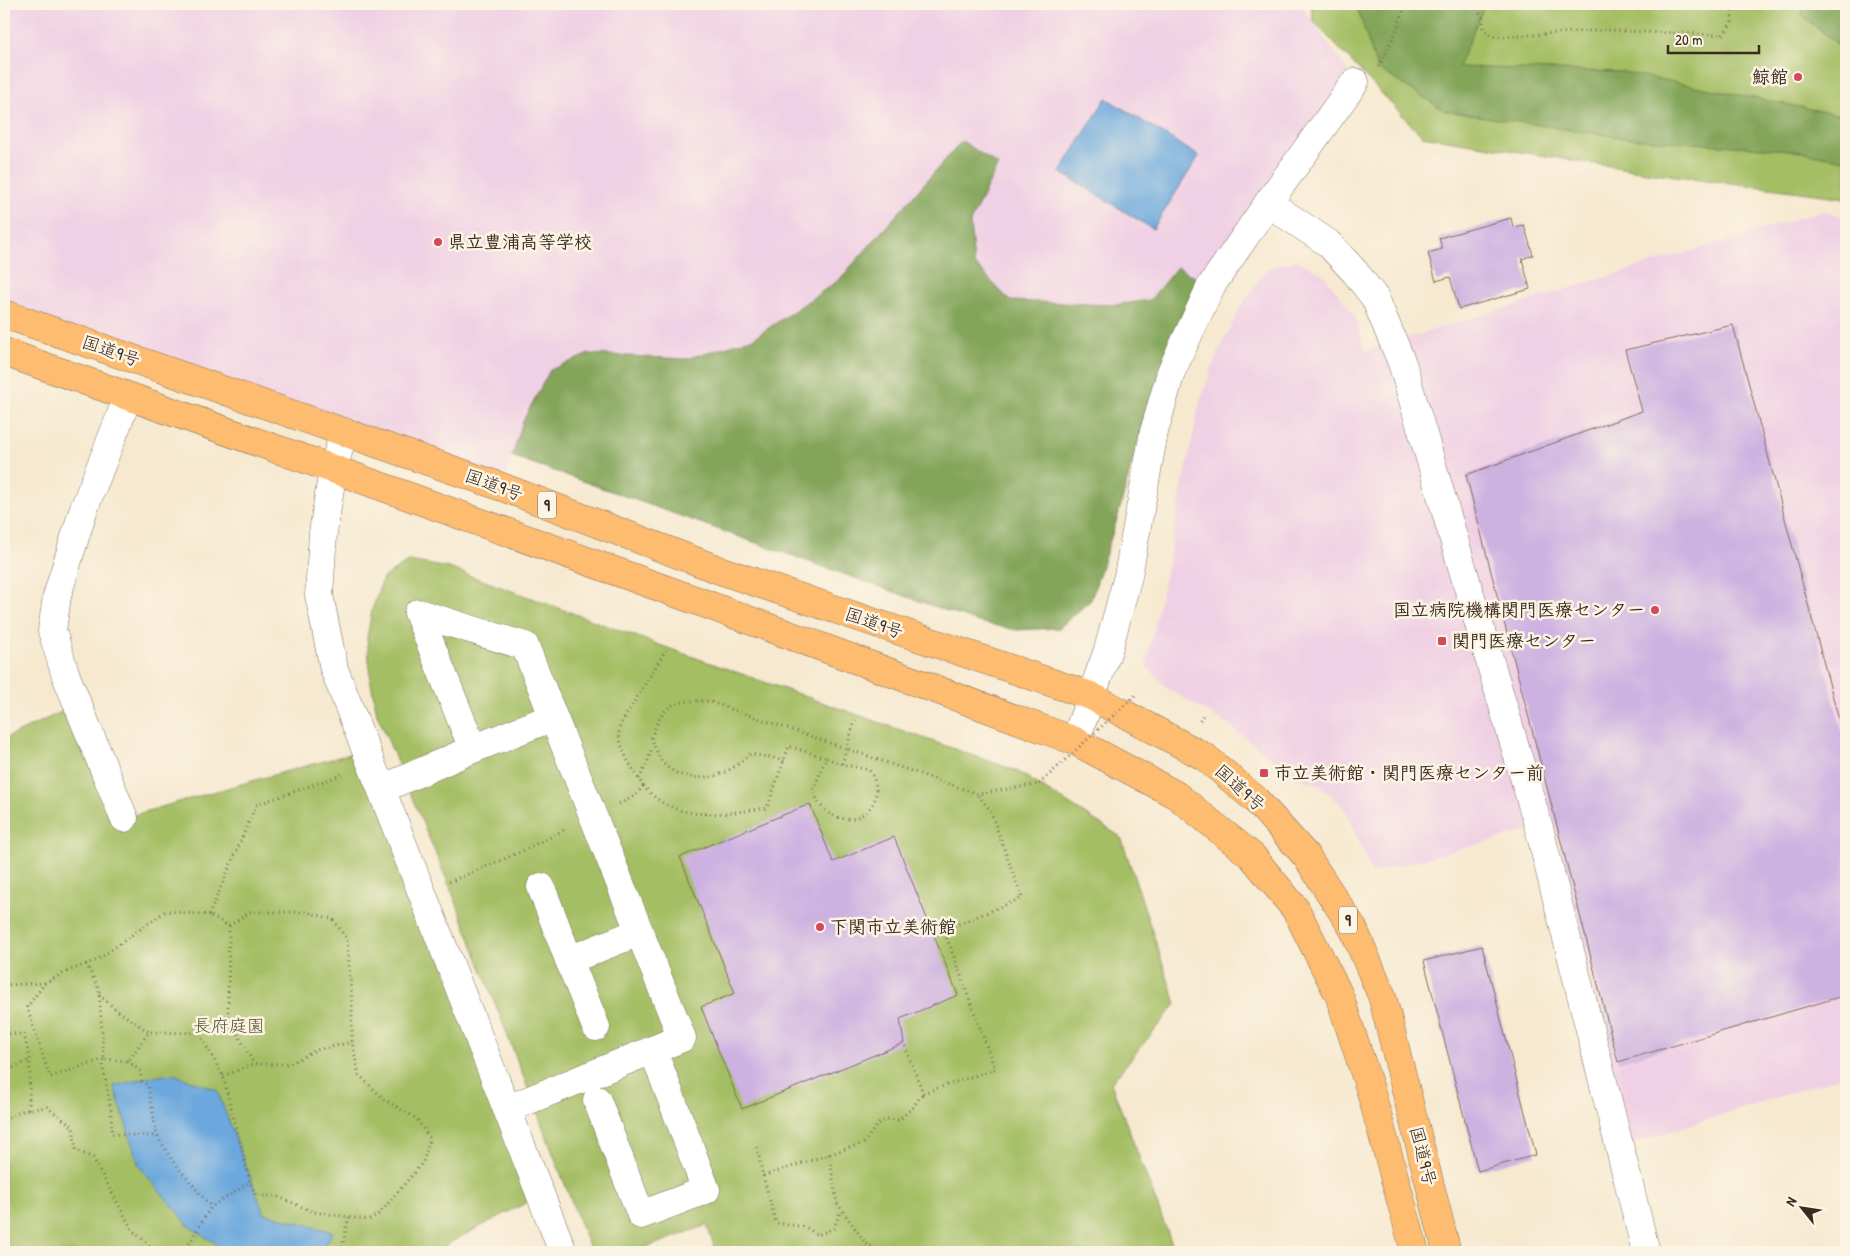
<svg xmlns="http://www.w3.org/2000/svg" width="1850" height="1256" viewBox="0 0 1850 1256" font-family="'Patrick Hand','Klee One',sans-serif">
<rect width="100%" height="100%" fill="#fcf5e5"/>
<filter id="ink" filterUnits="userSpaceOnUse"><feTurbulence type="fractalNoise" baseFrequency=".02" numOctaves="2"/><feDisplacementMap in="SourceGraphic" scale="10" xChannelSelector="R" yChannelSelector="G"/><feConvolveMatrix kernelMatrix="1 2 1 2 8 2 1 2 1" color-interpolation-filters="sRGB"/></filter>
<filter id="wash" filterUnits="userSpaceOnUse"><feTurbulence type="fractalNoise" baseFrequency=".0096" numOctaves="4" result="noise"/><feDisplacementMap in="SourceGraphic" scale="20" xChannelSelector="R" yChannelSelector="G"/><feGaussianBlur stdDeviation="1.12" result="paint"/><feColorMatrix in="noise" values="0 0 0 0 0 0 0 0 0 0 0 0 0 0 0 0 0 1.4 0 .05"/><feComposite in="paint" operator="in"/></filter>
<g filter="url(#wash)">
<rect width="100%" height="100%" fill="#f6e9d0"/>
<g fill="#f0d0e4">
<path d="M4 4H1300L1355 82 1211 286 1177 267 1150 300 1115 305 1010 301 974 263 970 222 998 165 962 141 839 280 754 338 686 359 589 354 523 421 502 487 4 314Z"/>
<path d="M1822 211 1846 217V1075L1631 1144 1554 824 1372 873 1345 808 1321 786 1294 776 1229 725 1167 688 1146 665 1167 568 1179 503 1200 401 1218 352 1241 306 1266 269 1297 260 1323 274 1355 316 1365 351Z"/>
</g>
<g fill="#a4be64" stroke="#707441">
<path d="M1311 4H1846V198L1646 172 1422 136 1313 21Z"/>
<path d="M409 561 449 568 665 647 1017 771 1121 837 1176 1004 1111 1083 1175 1252H716L707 1225 634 1252H591L456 902 377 714 371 683 367 638 372 610 383 578Z"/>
<path d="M78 704 124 818C204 794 284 772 364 750L537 1197 449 1243 438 1252H4V739Z"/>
</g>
<g fill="#83a55a" stroke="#5f683c">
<path d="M1356 4H1485L1458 67 1623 72 1846 116V160L1789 150 1624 138 1445 111 1377 68Z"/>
<path d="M1806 4H1846V51L1801 15Z"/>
<path d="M962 141 998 165 970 222 974 263 1010 301 1115 305 1150 300 1177 267 1198 279 1147 408 1118 516 1091 600 1059 628 1017 630 978 622 512 456 523 421 550 370 589 354 686 359 754 338 839 280Z"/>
</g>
<g fill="#6ca8dd" stroke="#54697e">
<path d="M1106 98 1199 156 1153 229 1060 172Z"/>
<path d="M173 1074 217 1090 264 1213 333 1232 321 1252H228L189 1226 139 1166 114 1086 150 1077Z"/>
</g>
<g id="blocks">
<g fill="#cdb1e1">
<path d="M1511 218 1513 227 1524 225 1533 255 1522 259 1530 289 1459 309 1450 277 1436 281 1428 253 1442 249 1439 238Z"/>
<path d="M1733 325 1846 746V995L1618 1062 1466 475 1642 411 1625 350Z"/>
<path d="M810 804 833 862 894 837 958 995 900 1019 904 1043 742 1109 701 1007 735 993 680 857Z"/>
<path d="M1482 946 1536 1155 1478 1171 1424 961Z"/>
</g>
</g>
</g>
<g filter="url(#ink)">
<use href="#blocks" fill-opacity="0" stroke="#7c6d5c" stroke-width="1"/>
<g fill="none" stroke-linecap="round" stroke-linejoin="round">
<g stroke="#7c6d5c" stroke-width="29">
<g id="minor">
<path d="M1268 203 1328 243 1355 272 1375 298 1402 363 1539 828 1646 1252"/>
<path d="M344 432 333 469 323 533 319 595 334 669 563 1252"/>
<path d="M1075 741 1108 650 1128 576 1154 432 1171 372 1211 286 1268 203 1355 82"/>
<path d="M382 789 473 749"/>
<path d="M124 818 66 676 52 631 57 596 83 511 128 397"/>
<path d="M541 887 569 960"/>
<path d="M596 1027 569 960 639 932"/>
<path d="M597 1100 641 1215 706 1190 653 1050"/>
<path d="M507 1109 682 1038 525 646 418 613 473 749 553 717"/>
</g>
</g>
<g stroke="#7c6d5c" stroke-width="29">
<g id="highway">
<path d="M4 314 502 487 719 570 1091 696 1205 757 1255 799 1306 856 1353 928 1382 996 1447 1252"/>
<path d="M4 352 333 469 703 603 1075 741 1176 795 1252 856 1296 910 1339 995 1370 1089 1415 1252"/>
</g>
</g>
<g stroke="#7c6d5c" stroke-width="3" stroke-dasharray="1 4" stroke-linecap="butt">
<path d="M1475 4 1483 18V28L1492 36 1501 37 1602 30 1723 35 1732 22 1733 4"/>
<path d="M1379 67 1396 31 1406 4"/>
<path d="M1200 721 1204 712"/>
<path d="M784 761 769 757 750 754C743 760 733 769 725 772 705 781 679 780 663 763 658 757 655 746 651 739 663 703 673 700 708 701L978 794 1039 784"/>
<path d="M842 764 856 717"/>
<path d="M639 779 647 764 651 750"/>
<path d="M643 786C648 791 654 797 660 801 692 822 732 812 767 808L789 746 826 758 813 791C816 796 818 804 823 808 852 837 893 803 869 770L842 764 826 758"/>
<path d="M619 804 635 796 643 786C633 768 615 746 620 725L666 650"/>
<path d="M449 882 516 854 566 829"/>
<path d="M229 926 250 912H306L333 919 347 939 352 1004V1042L359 1075 385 1100 417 1119 430 1139 423 1162 380 1213 369 1220 314 1212 276 1196H256L250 1182"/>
<path d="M86 964 99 989 104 1059 128 1061 149 1032 199 1033"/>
<path d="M4 985 45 983"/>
<path d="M99 995 118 1011 149 1032"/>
<path d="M228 1016 254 1064"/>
<path d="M4 1034H24L30 1060 29 1110"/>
<path d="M905 1046 923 1093 995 1069 944 930 1022 898 990 810 978 795"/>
<path d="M104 1059 50 1077 27 1007 45 983 66 972 97 960 166 911 209 915 256 805 344 774"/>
<path d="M102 1060 111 1110 112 1134 156 1136"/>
<path d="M128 1061 140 1071 142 1081 148 1086 157 1136 172 1160 211 1207"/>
<path d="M4 1072 30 1060"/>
<path d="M223 1076 254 1064H289L316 1050 352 1042"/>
<path d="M4 1120 24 1110 47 1107 73 1127 76 1150 93 1158 133 1231 158 1252"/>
<path d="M757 1147 763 1176 864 1143 878 1124 887 1119 899 1120 913 1107 923 1093"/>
<path d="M829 1154 837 1203 867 1245 888 1252"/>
<path d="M763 1176 776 1223 805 1227 818 1235 834 1228 841 1210"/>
<path d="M184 1252 211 1207 250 1182 223 1076 199 1033 228 1016 229 926 209 915"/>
<path d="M341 1252 349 1217"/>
</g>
<use href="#minor" stroke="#fff" stroke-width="28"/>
<use href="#highway" stroke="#fdbc70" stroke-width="28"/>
<path stroke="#7c6d5c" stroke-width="3" stroke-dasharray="1 4" stroke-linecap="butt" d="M1039 784 1138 693"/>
</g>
</g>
<g fill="#d1495b" stroke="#fcf5e5" stroke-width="2">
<circle cx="1798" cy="77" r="5"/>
<circle cx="438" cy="242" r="5"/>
<circle cx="1655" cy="610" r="5"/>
<rect x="1437" y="636" width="10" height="10" rx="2.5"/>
<rect x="1259" y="768" width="10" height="10" rx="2.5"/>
<circle cx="820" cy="927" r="5"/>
</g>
<g text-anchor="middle" stroke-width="5" stroke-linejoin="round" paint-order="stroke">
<g fill="#fcf5e5" stroke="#75675a" stroke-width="1">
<rect x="538" y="491.5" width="18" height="27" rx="4"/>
<rect x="1339" y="906.5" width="18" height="27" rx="4"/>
</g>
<g font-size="16" font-weight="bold" fill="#3b2a1e">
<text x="547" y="511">9</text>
<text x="1348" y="926">9</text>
</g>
<g font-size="18" font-weight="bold" fill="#3b2a1e" stroke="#fcf5e5" text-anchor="start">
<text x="1788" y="83" text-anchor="end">鯨館</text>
<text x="448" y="248">県立豊浦高等学校</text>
<text x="1645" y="616" text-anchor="end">国立病院機構関門医療センター</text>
<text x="1452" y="647">関門医療センター</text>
<text x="1274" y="779">市立美術館・関門医療センター前</text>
<text x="830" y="933">下関市立美術館</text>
</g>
<g font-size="18" fill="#3b2a1e" stroke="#fcf5e5">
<text transform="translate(111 351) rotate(19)" y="6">国道9号</text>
<text transform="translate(494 485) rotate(20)" y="6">国道9号</text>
<text transform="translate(874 623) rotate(19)" y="6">国道9号</text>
<text transform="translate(1240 788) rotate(42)" y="6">国道9号</text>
<text transform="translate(1423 1156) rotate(76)" y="6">国道9号</text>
</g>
<g font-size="18" fill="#5a5633" stroke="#fcf5e5">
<text x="229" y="1032">長府庭園</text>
</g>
</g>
<rect width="1850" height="1256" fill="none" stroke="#fcf5e5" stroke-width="20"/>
<g transform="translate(1802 1208) rotate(300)" stroke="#fcf5e5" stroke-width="4" paint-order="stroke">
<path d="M0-4L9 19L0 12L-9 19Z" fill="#3b2a1e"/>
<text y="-8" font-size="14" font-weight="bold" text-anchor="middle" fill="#3b2a1e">N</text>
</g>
<path d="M1668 45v8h91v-8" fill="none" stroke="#3b2a1e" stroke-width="2.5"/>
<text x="1675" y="45" font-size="15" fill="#3b2a1e" stroke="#fcf5e5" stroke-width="4" paint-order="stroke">20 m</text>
</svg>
